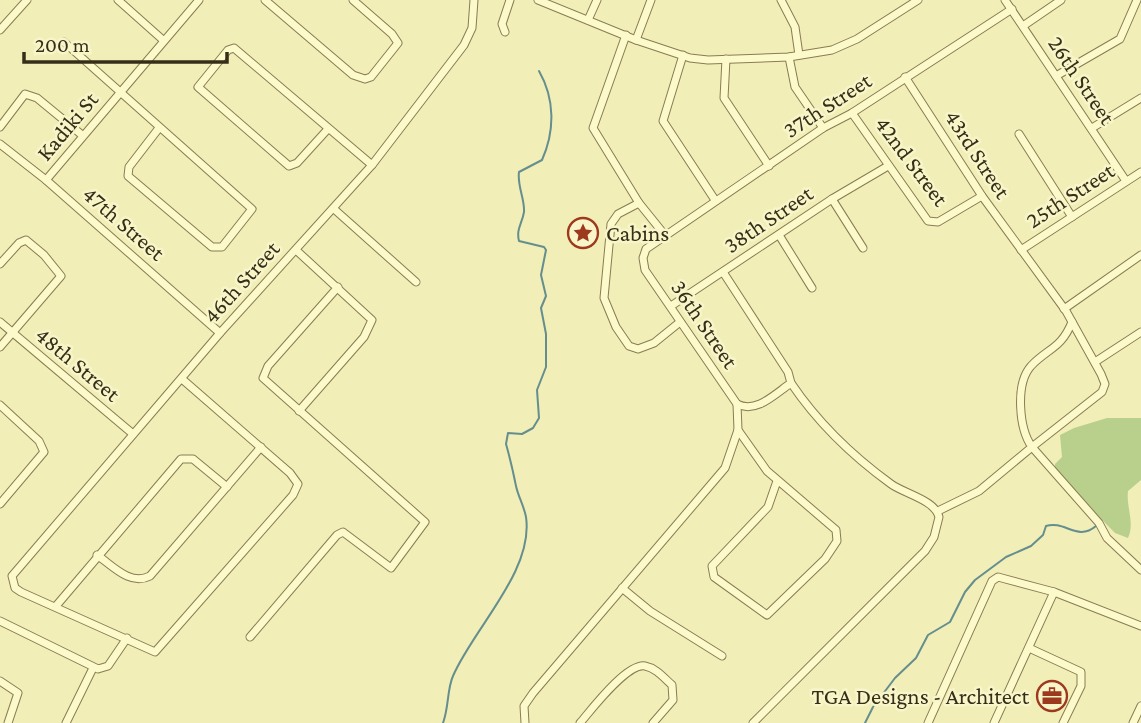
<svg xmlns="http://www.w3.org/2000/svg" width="1141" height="723" viewBox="0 0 1141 723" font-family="'Crimson Pro',serif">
<rect width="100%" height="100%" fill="#f1eeb8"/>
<path fill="#b8d08c" d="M1107 418H1141V480L1128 491C1126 507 1135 523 1128 538L1115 533 1055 472V464L1062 457 1060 435 1074 428Z"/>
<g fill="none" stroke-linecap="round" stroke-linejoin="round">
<g stroke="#658e8e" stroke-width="2">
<path d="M443 723C449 707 447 689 453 676 473 629 534 571 526 517 524 506 518 496 516 486 513 471 510 458 506 444L508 433 522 434 533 428 539 418 537 390 546 367V334L541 308 546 296 541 275 546 250 544 247 519 241C516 229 522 224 524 212 525 199 517 186 519 172L542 160C555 131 555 99 539 71"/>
<path d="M865 723 873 707 895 678 916 658 928 635 950 622 965 592 975 580 1006 557 1031 546 1043 535 1046 526C1065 520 1077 542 1096 526"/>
</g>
<g stroke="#897c52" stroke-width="9">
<g id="street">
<path d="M118 0 163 40"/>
<path d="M265 0 353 75 365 79 371 77 398 43 392 34 353 0"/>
<path d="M538 0 636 40 690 58 708 60 789 57 832 50 857 39 918 0"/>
<path d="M781 0 795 27 799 55"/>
<path d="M1005 0 1126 181"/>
<path d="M588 20 597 0"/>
<path d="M1023 26 1061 0"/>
<path d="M0 30 27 0"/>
<path d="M505 32 502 24 510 0"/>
<path d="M626 35 593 128 639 203 664 234"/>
<path d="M636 40 651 0"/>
<path d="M64 42 252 209 222 247H212L128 176 129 167 159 128"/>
<path d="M683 55 663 121 715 200"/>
<path d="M789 57 795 87 823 128"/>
<path d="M726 59 724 98 769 166"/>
<path d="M1056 76 1120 39 1137 0"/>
<path d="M905 77 982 196 1066 311 1101 374 1105 384 1102 392 1032 447 1099 523 1107 538 1141 570"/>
<path d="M852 113 928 221 938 222 982 196"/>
<path d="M0 127 25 94 37 98 82 135"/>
<path d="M1092 128 1141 98"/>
<path d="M327 130 297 163 289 166 198 87 228 50 234 48 372 165"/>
<path d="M1019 134 1072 217"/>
<path d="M0 144 46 180 220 333"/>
<path d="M46 180 199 0"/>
<path d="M832 199 863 248"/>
<path d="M639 203 618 214 611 224 604 298 616 327 629 346 638 349 654 343 680 322"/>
<path d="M334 209 416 282"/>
<path d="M779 235 812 288"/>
<path d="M296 250 372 320 364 337 299 411"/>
<path d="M1021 250 1141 172"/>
<path d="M0 264 19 243 26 240 44 255 61 276 0 347"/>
<path d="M723 272 788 372 791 383C775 394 756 414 737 404"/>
<path d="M671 306 832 199 888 166"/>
<path d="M1064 309 1141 255"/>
<path d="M0 322 133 434"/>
<path d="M1095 362 1141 332"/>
<path d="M182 379 290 473 298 484 293 495 155 652 21 592 15 588 12 576 220 333 372 165 464 45 472 28 474 0"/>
<path d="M0 405 39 441 44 452 0 504"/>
<path d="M738 430 767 471 836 530 837 541 825 559 767 615 714 577 712 566 768 507 777 481"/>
<path d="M938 511 979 491 1032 447C1019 429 1015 384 1031 366 1048 348 1061 349 1072 322"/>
<path d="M97 555C113 566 130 586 150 576L261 447"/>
<path d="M622 588 650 611 722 656"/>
<path d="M56 606 181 459H193L227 487"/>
<path d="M0 621 98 669 108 666 127 638"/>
<path d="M250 637 337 535 343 532 391 568 425 522 263 378 268 366 338 287"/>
<path d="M1029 648 1081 672V686L1063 723"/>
<path d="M0 681 18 693 8 723"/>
<path d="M66 723 93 668"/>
<path d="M525 723 524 706 533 693 725 468 738 430 737 404 645 270 643 258 646 249 823 128 852 113 1012 9"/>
<path d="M580 723C592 709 627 663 645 666 656 668 664 678 672 685L673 700 653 723"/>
<path d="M753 723 925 551 934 537 939 517C935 500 905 494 891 484 851 455 818 423 791 383"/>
<path d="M928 723 992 581 998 577 1054 592 1141 626"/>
<path d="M994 723 1054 592"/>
<path d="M1133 723 1141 706"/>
</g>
</g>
<use href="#street" stroke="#fcf9cb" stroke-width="7"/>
</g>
<defs>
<g id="sight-ring" transform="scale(1.575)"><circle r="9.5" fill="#f8f6c8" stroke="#9d3a1d" stroke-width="1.5"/><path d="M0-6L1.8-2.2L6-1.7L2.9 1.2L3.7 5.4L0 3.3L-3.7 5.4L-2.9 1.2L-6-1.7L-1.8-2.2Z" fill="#9d3a1d"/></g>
<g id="office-ring" transform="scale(1.575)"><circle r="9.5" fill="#f8f6c8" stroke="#9d3a1d" stroke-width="1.5"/><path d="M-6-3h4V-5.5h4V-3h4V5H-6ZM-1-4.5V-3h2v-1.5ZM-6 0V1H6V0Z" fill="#9d3a1d"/></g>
</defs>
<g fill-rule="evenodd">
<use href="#sight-ring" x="583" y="233"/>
<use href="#office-ring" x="1052" y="696"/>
</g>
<g text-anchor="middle" stroke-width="5" stroke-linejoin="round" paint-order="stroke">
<g font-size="23" fill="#362e19" stroke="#f8f6c8">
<text transform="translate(1082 80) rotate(56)" y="8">26th Street</text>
<text transform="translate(827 105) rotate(-33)" y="8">37th Street</text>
<text transform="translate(67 126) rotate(-50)" y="8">Kadiki St</text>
<text transform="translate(978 154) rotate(57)" y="8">43rd Street</text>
<text transform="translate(912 161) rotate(53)" y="8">42nd Street</text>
<text transform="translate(1070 195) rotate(-33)" y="8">25th Street</text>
<text transform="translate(768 219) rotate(-34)" y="8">38th Street</text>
<text transform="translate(124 223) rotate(41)" y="8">47th Street</text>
<text transform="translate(241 282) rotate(-48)" y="8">46th Street</text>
<text transform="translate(705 324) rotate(56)" y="8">36th Street</text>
<text transform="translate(78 364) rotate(40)" y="8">48th Street</text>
</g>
<g font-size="23" fill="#362e19" stroke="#f8f6c8" text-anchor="start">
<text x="606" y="241">Cabins</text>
<text x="1029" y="704" text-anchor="end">TGA Designs - Architect</text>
</g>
</g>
<path d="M24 52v10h203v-10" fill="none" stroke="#362e19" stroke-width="3.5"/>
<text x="35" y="52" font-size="21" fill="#362e19" stroke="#f8f6c8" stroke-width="5" paint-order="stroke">200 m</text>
</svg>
